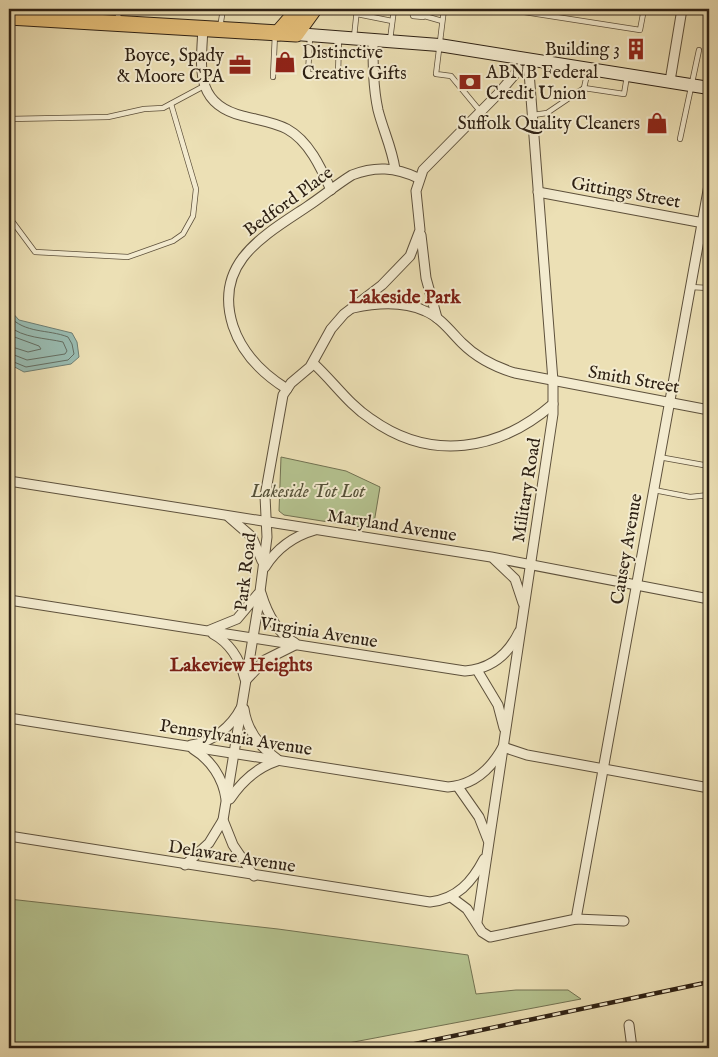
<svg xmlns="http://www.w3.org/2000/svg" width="718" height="1057" viewBox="0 0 718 1057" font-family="'IM FELL English',serif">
<rect width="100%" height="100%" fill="#ece0b5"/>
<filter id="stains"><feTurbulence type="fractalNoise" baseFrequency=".004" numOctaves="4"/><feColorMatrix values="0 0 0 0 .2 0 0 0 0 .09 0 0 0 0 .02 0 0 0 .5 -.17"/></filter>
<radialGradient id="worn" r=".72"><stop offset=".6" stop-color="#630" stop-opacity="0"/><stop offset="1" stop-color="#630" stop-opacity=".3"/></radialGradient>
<g fill="#b5c390" stroke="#727252">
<path d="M281 457 346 471 380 487 373 529 284 515 279 511Z"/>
<path d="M9 899 278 929 468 955 476 994 516 990H568L581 999 322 1048H9Z"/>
</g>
<path fill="#99bcb2" stroke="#6e7e73" d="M9 309 19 320 72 333 77 342 79 357 71 364 24 372 9 364Z"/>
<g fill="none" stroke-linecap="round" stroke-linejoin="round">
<g stroke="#646e63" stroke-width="1">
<path d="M9 316C25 334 48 329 68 337L72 344 74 354 68 360 26 367 9 360"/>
<path d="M9 326C22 338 46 338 63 342L67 351 65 354 27 360 9 353"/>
<path d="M9 335 39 346 41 349 28 352 9 346"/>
</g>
<g stroke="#5e513c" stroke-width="6">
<g id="service">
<path d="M117 9 119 20"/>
<path d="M412 9 413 16 423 17"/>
<path d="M422 9 421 15 442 21"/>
<path d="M444 9 436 74 451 76 480 111"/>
<path d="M518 9V11L640 30 644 9"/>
<path d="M357 14 392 21"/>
<path d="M220 28 223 9"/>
<path d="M310 37 308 74 338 76 339 38"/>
<path d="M354 37 357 9"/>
<path d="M390 40 394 9"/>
<path d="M273 77 275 34"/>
<path d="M584 88 624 94 627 76"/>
<path d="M533 115 547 113 584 88 588 70"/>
<path d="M9 119 108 117 144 109 163 108 204 86"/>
<path d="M680 139 699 50"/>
<path d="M9 217 35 252 128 257 173 241 183 234 193 216 196 189 171 104"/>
<path d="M690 287 709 288"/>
<path d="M659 457 709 466"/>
<path d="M654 490 690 497 709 495"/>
</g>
</g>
<g stroke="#5e513c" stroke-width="11">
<g id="minor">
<path d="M203 28C201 68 194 104 243 116 258 120 274 122 287 129 309 141 321 168 331 190"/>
<path d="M373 40C373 63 373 87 378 110 383 130 392 148 395 169"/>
<path d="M670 81 682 9"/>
<path d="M538 192 709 224"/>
<path d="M421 235 426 278 437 318"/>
<path d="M353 308C376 303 403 301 425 311 440 317 451 332 462 343 477 358 495 367 515 373L709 410"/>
<path d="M313 363C333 381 348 404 371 419 431 462 499 451 553 404"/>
<path d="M287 389C263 374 242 353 233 326 213 263 263 236 308 206 323 196 336 185 352 175 375 166 395 167 418 178"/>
<path d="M9 481 491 557 709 599"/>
<path d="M229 517 252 537 262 561"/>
<path d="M494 559 515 579 523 603"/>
<path d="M265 567C277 548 294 536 315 530"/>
<path d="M261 593C267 613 276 632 295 643"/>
<path d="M9 600 465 671C490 669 508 655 519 632"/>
<path d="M210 630 237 619 258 594"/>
<path d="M213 634C230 643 240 660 245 679"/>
<path d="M477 670 498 705 504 728"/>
<path d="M247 679 265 660 295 645"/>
<path d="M244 709C247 730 260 747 277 759"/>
<path d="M9 718 448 787C474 785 491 769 503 747L527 755 709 788"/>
<path d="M191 745C212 743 232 726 241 708"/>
<path d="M193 749C211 760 223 778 226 799"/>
<path d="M458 787 479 817 488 840"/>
<path d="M230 799C242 781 256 768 277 761"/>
<path d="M9 836 430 902C457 899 472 882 484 859"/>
<path d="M185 865 209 843 223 820"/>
<path d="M254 876 233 845 223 820 258 607 267 537 265 496 283 395 291 383 310 367 331 329 344 314 382 285 410 256 420 230 416 191 423 170 498 94 528 59"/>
<path d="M451 897 467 909 482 932 490 937 576 919 624 921"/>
<path d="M576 919 709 185"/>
<path d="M477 922 553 414V381L528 59"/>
<path d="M629 1025 632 1048"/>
</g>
</g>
<g stroke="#2e2114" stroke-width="14">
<path id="secondary" d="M296 34 439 45 709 88"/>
</g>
<g stroke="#2e2114" stroke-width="17">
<g id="primary">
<path d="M9 17 296 34 314 9"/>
<path d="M278 33 299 9"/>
</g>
</g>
<use href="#service" stroke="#f3ebcf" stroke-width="4.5"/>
<use href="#minor" stroke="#f3ebcf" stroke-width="9"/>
<use href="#secondary" stroke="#f3ebcf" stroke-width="12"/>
<use href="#primary" stroke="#e6c07a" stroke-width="15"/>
<g stroke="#2e2114" stroke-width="4.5">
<path id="rail" d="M396 1048 709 982"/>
</g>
<use href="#rail" stroke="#f3ebcf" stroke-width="2.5" stroke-dasharray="8" stroke-linecap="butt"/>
</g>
<defs>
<g id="building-bare" transform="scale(1.725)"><path d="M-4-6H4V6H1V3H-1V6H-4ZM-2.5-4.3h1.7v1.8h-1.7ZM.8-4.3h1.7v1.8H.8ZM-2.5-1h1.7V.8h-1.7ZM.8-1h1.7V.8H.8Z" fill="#8f2418" stroke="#f3ebcf" stroke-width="2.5" paint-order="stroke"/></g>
<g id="shop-bare" transform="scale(1.725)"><path d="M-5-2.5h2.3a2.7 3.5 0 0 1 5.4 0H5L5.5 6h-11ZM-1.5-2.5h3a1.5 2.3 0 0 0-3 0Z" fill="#8f2418" stroke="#f3ebcf" stroke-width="2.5" paint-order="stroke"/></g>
<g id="office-bare" transform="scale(1.725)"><path d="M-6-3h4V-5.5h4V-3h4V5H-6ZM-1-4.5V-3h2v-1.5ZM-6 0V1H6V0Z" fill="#8f2418" stroke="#f3ebcf" stroke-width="2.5" paint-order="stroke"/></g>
<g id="bank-bare" transform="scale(1.725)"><path d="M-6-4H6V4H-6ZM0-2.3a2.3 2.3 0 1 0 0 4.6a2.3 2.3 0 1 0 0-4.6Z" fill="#8f2418" stroke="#f3ebcf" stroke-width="2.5" paint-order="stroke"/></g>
</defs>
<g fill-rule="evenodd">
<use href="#building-bare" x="636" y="49"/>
<use href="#shop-bare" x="285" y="62"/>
<use href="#office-bare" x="240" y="65"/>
<use href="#bank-bare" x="470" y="82"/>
<use href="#shop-bare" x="657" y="123"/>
</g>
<g text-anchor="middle" stroke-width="4" stroke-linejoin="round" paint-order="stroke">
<g font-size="18" fill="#2e2114" stroke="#f3ebcf" text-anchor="end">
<text x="620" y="55">Building 3</text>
<text x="302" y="58" text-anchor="start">Distinctive<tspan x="302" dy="21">Creative Gifts</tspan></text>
<text x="224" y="61">Boyce, Spady<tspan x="224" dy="21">&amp; Moore CPA</tspan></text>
<text x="486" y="78" text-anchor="start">ABNB Federal<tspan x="486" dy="21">Credit Union</tspan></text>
<text x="640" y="129">Suffolk Quality Cleaners</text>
</g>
<g font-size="18" fill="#2e2114" stroke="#f3ebcf">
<text transform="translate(626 192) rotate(10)" y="6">Gittings Street</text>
<text transform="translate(288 201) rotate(-36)" y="6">Bedford Place</text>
<text transform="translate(634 379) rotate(10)" y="6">Smith Street</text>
<text transform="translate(526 490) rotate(-81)" y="6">Military Road</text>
<text transform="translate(392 525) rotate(9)" y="6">Maryland Avenue</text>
<text transform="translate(626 549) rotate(-80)" y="6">Causey Avenue</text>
<text transform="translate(245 572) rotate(-83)" y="6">Park Road</text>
<text transform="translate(319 632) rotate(9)" y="6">Virginia Avenue</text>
<text transform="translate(236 737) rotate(9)" y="6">Pennsylvania Avenue</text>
<text transform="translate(232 856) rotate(9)" y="6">Delaware Avenue</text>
</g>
<g font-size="18" font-style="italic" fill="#565239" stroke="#f3ebcf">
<text x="308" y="497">Lakeside Tot Lot</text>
</g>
<g font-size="19" font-weight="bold" fill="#7a1f14" stroke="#f3ebcf">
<text x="405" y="303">Lakeside Park</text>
<text x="241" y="671">Lakeview Heights</text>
</g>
</g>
<rect width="718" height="1057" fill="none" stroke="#ece0b5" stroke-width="30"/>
<rect x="10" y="10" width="698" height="1037" fill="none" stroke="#2e2114" stroke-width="2.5"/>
<rect x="15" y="15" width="688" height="1027" fill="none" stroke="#2e2114"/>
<rect width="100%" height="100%" filter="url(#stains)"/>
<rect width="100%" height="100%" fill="url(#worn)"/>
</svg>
